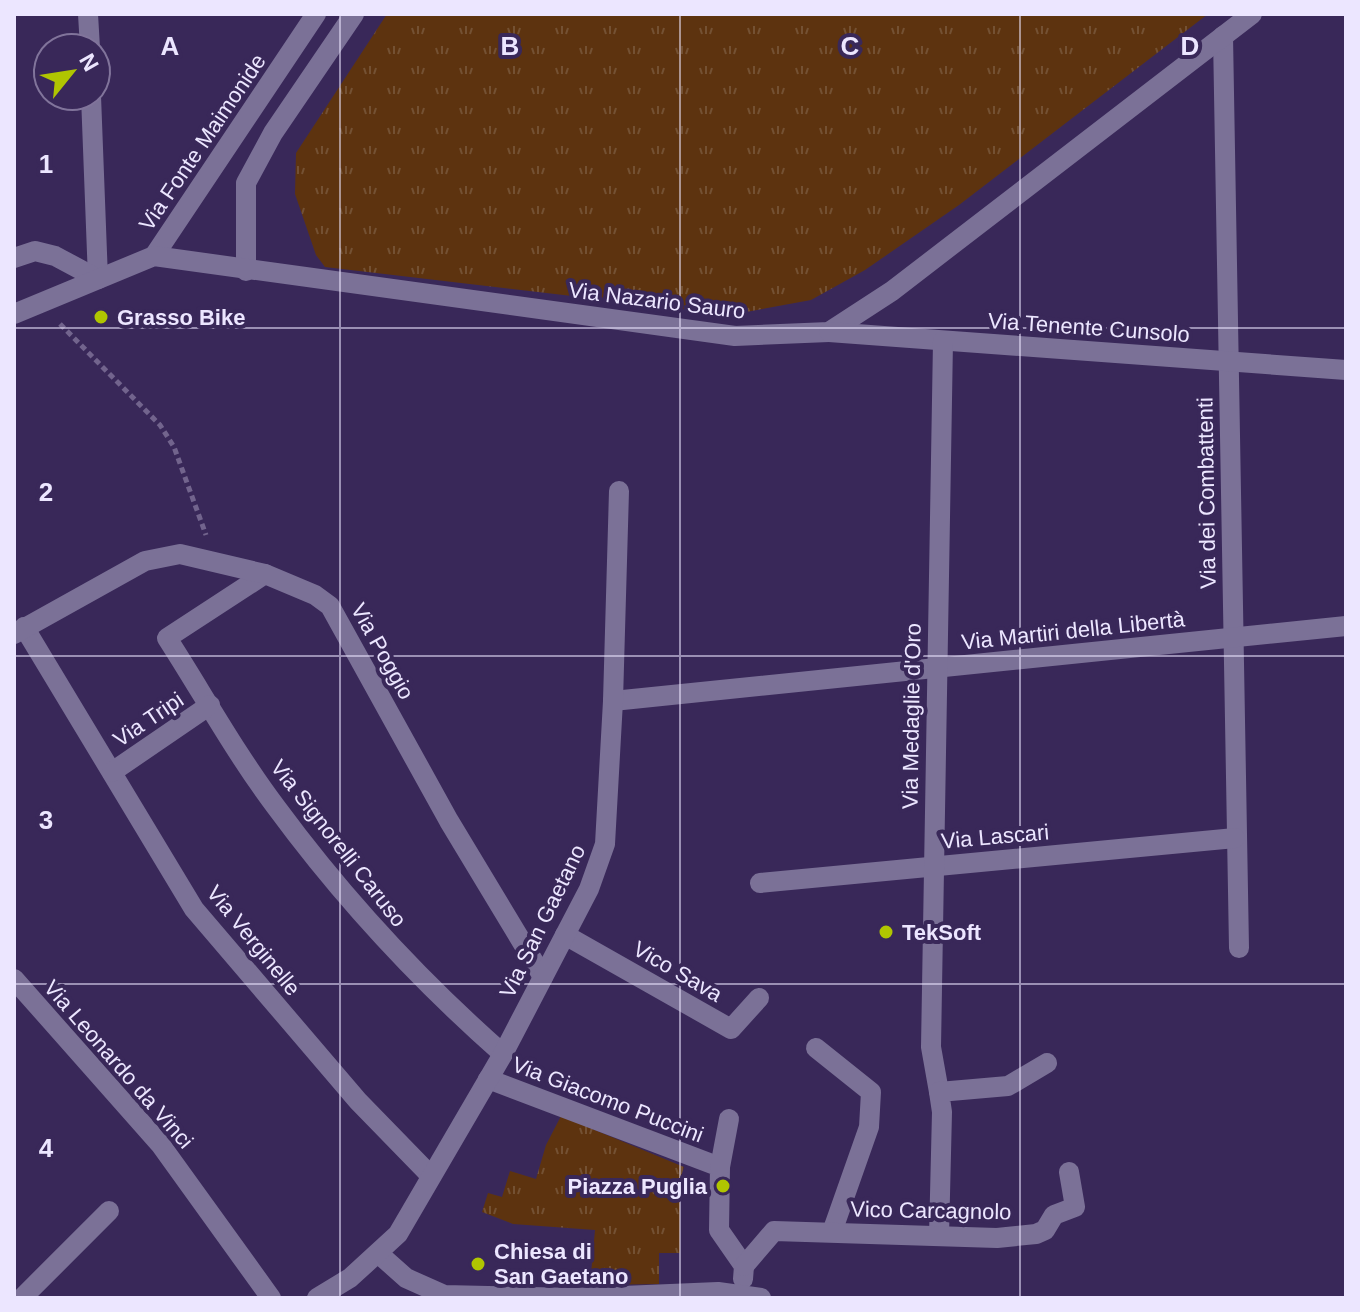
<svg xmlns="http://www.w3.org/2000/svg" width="1360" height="1312" viewBox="0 0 1360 1312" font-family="Helvetica,sans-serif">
<defs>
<pattern id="grass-tufts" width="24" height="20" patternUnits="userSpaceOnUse" patternTransform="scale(2)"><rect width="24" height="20" fill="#5d330f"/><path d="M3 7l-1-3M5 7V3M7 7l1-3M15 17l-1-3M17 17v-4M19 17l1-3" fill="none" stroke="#745133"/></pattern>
</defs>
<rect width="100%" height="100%" fill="#392859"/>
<g fill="url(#grass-tufts)">
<path d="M387 14H1208L959 205 865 270 811 300 746 312 700 311 325 267 316 255 295 194 296 153Z"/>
<path d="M561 1116 684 1167 674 1199 680 1200V1253H659V1284L590 1285 595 1230 513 1224 482 1212 488 1193 502 1197 510 1171 536 1179 546 1145Z"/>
</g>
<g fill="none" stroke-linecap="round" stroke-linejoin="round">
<path stroke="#72648d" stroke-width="5" stroke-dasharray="6 4" stroke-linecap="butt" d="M60 324 160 425 174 447 206 535"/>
<g stroke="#7b7197" stroke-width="20">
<path d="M88 14 90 48"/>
<path d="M1223 36 1239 948"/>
<path d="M91 96 98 279"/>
<path d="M154 256 316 14"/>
<path d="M14 258 35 251 55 256 98 279"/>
<path d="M246 271V183L273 133 354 14"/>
<path d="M14 314 154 256 735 336 829 332 892 291 1252 14"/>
<path d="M829 332 1346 370"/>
<path d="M265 574 167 638C203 694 236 754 276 807 343 898 419 980 503 1054"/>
<path d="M24 627 194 909 358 1101 431 1176"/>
<path d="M14 634 145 561 180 554 265 574 315 595 330 606 449 821 543 977"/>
<path d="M613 701 1346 626"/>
<path d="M112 772 210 705"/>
<path d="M760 883 1235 838"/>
<path d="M565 935 731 1029 759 998"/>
<path d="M14 979 160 1144 271 1298"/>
<path d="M816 1048 871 1092 869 1127 832 1232"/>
<path d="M488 1079 720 1167 719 1230 744 1266 743 1279"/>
<path d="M939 1092 931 1047 943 341"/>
<path d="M720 1167 729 1119"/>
<path d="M939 1236 942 1112 939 1092 1008 1086 1047 1063"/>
<path d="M379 1254 406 1278 444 1295 575 1298 718 1292 761 1298"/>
<path d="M744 1266 774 1231 997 1238 1036 1234 1045 1230 1054 1215 1075 1207 1069 1172"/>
<path d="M22 1298 109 1211"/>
<path d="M317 1298 350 1278 398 1234 503 1054 589 889 605 844 613 701 619 491"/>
</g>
</g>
<path fill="none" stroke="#ece6ff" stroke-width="2" stroke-opacity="0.55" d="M340 14V1298M680 14V1298M1020 14V1298M14 328H1346M14 656H1346M14 984H1346"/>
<g fill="#b0c501" stroke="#392859" stroke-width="3">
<circle cx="101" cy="317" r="8"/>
<circle cx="886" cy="932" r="8"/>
<circle cx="723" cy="1186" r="8"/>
<circle cx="478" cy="1264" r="8"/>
</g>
<g text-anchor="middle" stroke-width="8" stroke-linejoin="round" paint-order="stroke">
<g font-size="22" fill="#ece6ff" stroke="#392859">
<text transform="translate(202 142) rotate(-56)" y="8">Via Fonte Maimonide</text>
<text transform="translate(657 300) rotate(7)" y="8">Via Nazario Sauro</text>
<text transform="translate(1089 327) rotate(4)" y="8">Via Tenente Cunsolo</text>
<text transform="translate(1206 493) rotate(-91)" y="8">Via dei Combattenti</text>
<text transform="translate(1073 630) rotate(-6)" y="8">Via Martiri della Libertà</text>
<text transform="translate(383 651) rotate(61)" y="8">Via Poggio</text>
<text transform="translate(911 716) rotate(-89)" y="8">Via Medaglie d'Oro</text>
<text transform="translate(148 719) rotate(-34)" y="8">Via Tripi</text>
<text transform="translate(995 836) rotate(-5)" y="8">Via Lascari</text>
<text transform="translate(339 843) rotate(52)" y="8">Via Signorelli Caruso</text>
<text transform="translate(542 921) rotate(-64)" y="8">Via San Gaetano</text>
<text transform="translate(254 940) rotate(51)" y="8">Via Verginelle</text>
<text transform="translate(678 971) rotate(30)" y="8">Vico Sava</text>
<text transform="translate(119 1064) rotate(49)" y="8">Via Leonardo da Vinci</text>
<text transform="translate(608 1099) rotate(21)" y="8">Via Giacomo Puccini</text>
<text transform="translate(931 1210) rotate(1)" y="8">Vico Carcagnolo</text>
</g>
<g font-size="22" font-weight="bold" fill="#ece6ff" stroke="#392859" text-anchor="start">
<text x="117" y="325">Grasso Bike</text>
<text x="902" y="940">TekSoft</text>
<text x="707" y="1194" text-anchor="end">Piazza Puglia</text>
<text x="494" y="1259">Chiesa di<tspan x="494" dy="25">San Gaetano</tspan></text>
</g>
</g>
<g font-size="26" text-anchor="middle" font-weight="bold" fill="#ece6ff" stroke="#392859" stroke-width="8" stroke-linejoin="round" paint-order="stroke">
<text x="170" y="55">A</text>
<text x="510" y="55">B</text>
<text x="850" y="55">C</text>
<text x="1190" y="55">D</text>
<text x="46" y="173">1</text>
<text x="46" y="501">2</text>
<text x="46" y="829">3</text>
<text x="46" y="1157">4</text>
</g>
<rect width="1360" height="1312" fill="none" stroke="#ece6ff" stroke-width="32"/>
<g transform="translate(72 72) rotate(60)"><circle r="38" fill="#392859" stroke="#81749b" stroke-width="2"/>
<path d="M0-6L14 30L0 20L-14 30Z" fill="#b0c501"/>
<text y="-12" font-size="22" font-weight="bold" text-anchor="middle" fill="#ece6ff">N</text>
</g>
</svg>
